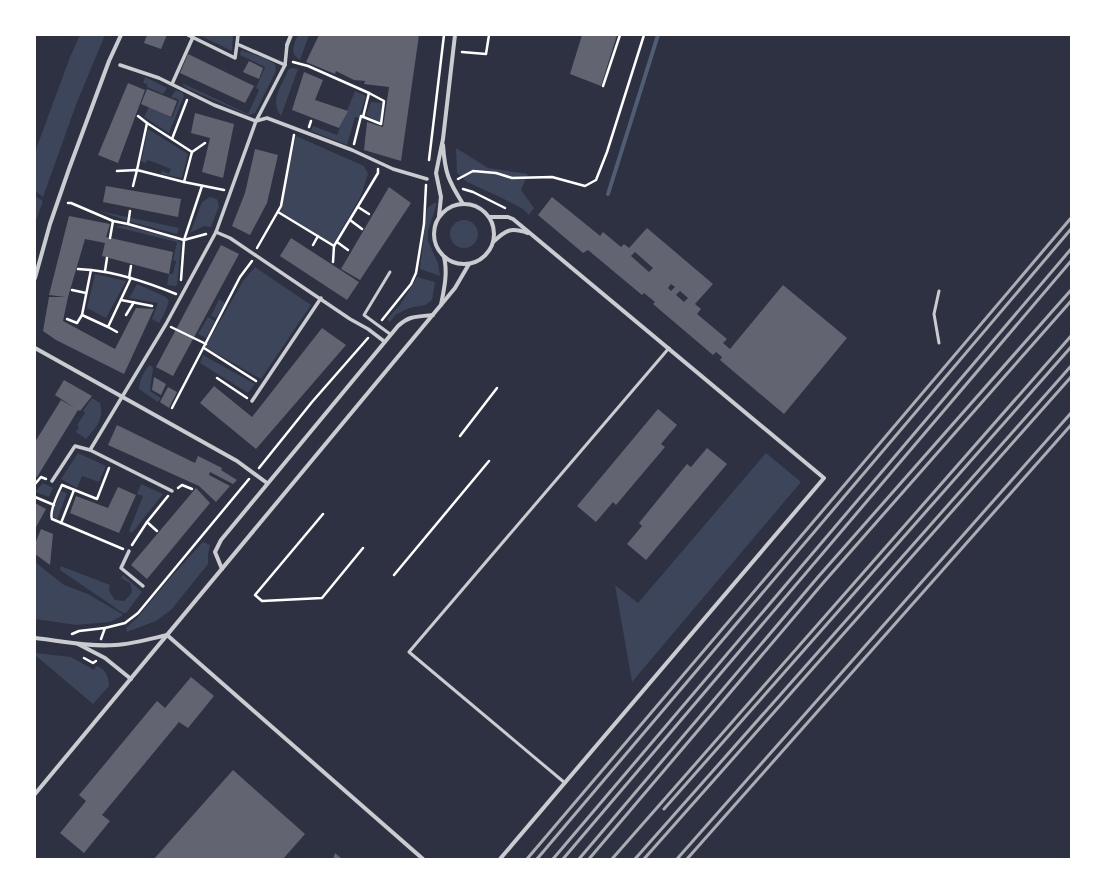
<svg xmlns="http://www.w3.org/2000/svg" width="1106" height="894" viewBox="0 0 1106 894" font-family="Figtree,sans-serif">
<rect width="100%" height="100%" fill="#2d3142"/>
<g fill="#3c4559">
<path d="M80 35H105L77 102 43 197 35 191V152L70 57Z"/>
<path d="M199 35H233L232 51Z"/>
<path d="M298 35H309L300 60C289 53 294 44 298 35Z"/>
<path d="M241 50 264 58 275 64 276 71 255 113 248 115 186 88 182 83 248 114 259 90 256 88 265 67 240 55Z"/>
<path d="M292 68 298 69 281 116C269 99 282 87 288 70Z"/>
<path d="M145 77 167 88 163 94 147 87V84L143 83Z"/>
<path d="M176 90 183 93 184 96 169 133 144 117 149 107 172 118 179 100 171 97Z"/>
<path d="M355 91 366 96 359 118 355 117 347 145 311 131 313 126 337 135Z"/>
<path d="M371 102 382 103 380 122 366 115Z"/>
<path d="M148 129 188 154 182 178 161 174 162 171 169 174 171 169 148 160 145 163 141 161Z"/>
<path d="M296 136 364 166 368 174 361 196 333 244 279 211Z"/>
<path d="M456 148 488 168 528 174 521 190 534 208 529 215 523 209 502 198 467 182 457 173Z"/>
<path d="M35 196 43 201 35 223Z"/>
<path d="M210 197 217 199 219 206 211 227 204 226 190 233 202 202Z"/>
<path d="M434 203H437L428 231V241L438 263 440 276 420 269 427 208Z"/>
<path d="M99 211 179 228 177 234 131 222Z"/>
<circle cx="464" cy="234" r="14"/>
<path d="M118 226H126L176 239 180 242 181 246 177 285 175 286 167 285 169 274H173L176 261 173 260 177 242 116 227Z"/>
<path d="M255 267 311 305 261 379 205 347 243 281Z"/>
<path d="M95 274 126 281 106 318 87 308Z"/>
<path d="M417 277 435 282 432 300 425 305 409 308 395 315 390 322 387 319 400 305Z"/>
<path d="M137 284 166 297 169 301 165 312 159 323 152 319 158 303 129 298Z"/>
<path d="M219 299 225 303 216 318 211 316Z"/>
<path d="M208 317 215 321 206 338 198 334Z"/>
<path d="M203 355 255 384 248 393 200 363Z"/>
<path d="M150 365 153 368 150 391 161 398 158 402 139 389C139 381 144 370 150 365Z"/>
<path d="M92 398 100 403C104 419 97 427 86 439L76 432 79 427 77 425 85 413 83 411Z"/>
<path d="M78 453 106 466 99 482 82 476 77 488 61 479Z"/>
<path d="M766 453 801 482 632 682 615 585 638 603Z"/>
<path d="M43 483 53 488 49 497 35 492Z"/>
<path d="M141 484 163 494 132 533 129 531 143 496 137 494Z"/>
<path d="M61 491 67 493 57 520 53 516V511Z"/>
<path d="M203 542 210 545 208 554V564L171 610 156 621 127 632 126 628 136 619 169 579Z"/>
<path d="M35 562 64 585 88 594 122 614V616L110 622 76 625 35 619Z"/>
<path d="M61 566 110 585 109 591 115 600 124 601 130 595 132 592 130 583 121 578 123 575 142 592 126 613H123L60 570Z"/>
<path d="M35 653 71 657 94 670 96 666C105 668 109 677 109 686L93 704 35 655Z"/>
</g>
<g fill="none" stroke-linecap="round" stroke-linejoin="round">
<path stroke="#4f5d75" stroke-width="4" d="M608 194 658 35"/>
</g>
<g fill="#626471" fill-rule="evenodd">
<path d="M147 35H167L161 49 144 43Z"/>
<path d="M319 35H419L401 161 364 150 367 122 383 127 389 87 364 84 365 81 354 80 336 71 335 74 306 62Z"/>
<path d="M582 35H617L601 86 570 74Z"/>
<path d="M188 54 254 86 245 103 180 73Z"/>
<path d="M249 61 263 68 259 79 243 72Z"/>
<path d="M304 72 323 80 315 100 348 111 339 128 292 110Z"/>
<path d="M128 83 145 90 118 163 98 155Z"/>
<path d="M147 89 177 101 171 117 141 104Z"/>
<path d="M195 113 234 124 223 178 202 172 210 138 191 133Z"/>
<path d="M255 149 278 155 267 203 250 235 232 226 245 193Z"/>
<path d="M106 186 181 199 178 217 103 202Z"/>
<path d="M389 187 411 203 360 280 341 269Z"/>
<path d="M552 197 599 235 600 236 603 232 621 247 624 244 629 248 647 228 713 284 695 304 701 309 697 314 727 339 723 343 730 349 783 285 847 338 784 414 720 360 722 357 716 352 713 355 653 304 655 302 644 293 642 295 588 250 583 253 538 215ZM635 252 653 268 649 272 631 256ZM671 284 675 287 671 291 668 288ZM680 291 688 298 684 302 676 295Z"/>
<path d="M69 216 110 224 106 237 173 252 169 274 102 256 105 243 85 239 68 297 63 321 115 349 136 308 154 309 124 374 56 340 43 331 49 297H66L49 295Z"/>
<path d="M291 238 359 282 347 300 280 256Z"/>
<path d="M221 245 239 254 173 376 156 367Z"/>
<path d="M322 328 346 345 256 449 200 403 214 386 252 417Z"/>
<path d="M154 377 166 384 161 395 152 390Z"/>
<path d="M64 380 92 396 80 411 78 410 37 477 35 475V442L61 400 75 408 55 395Z"/>
<path d="M168 387 177 392 169 408 160 402Z"/>
<path d="M658 409 677 425 661 444 665 447 616 505 613 502 596 522 577 506Z"/>
<path d="M117 425 195 463 198 456 222 468 221 470 237 480 233 484 210 472 209 475 230 486 216 502 199 486 108 445Z"/>
<path d="M707 448 727 464 646 560 627 544 642 526 639 523 687 464 691 467Z"/>
<path d="M118 487 136 495 119 533 70 513 76 496 108 508Z"/>
<path d="M196 488 210 503 147 579 131 565Z"/>
<path d="M35 503 46 509 35 529Z"/>
<path d="M41 529 53 534 50 565 35 554V544Z"/>
<path d="M191 677 214 696 188 728 179 722 102 815 110 821 84 853 60 833 86 801 79 795 157 701 165 708Z"/>
<path d="M233 770 305 834 283 859H154Z"/>
<path d="M335 853 342 859H333Z"/>
</g>
<g fill="none" stroke-linecap="round" stroke-linejoin="round">
<g stroke="#fff" stroke-width="2.5">
<path d="M462 52 486 54 489 35"/>
<path d="M293 62 308 66 369 93 363 117"/>
<path d="M603 86 620 35"/>
<path d="M187 100 172 139 147 123 137 170 184 182 224 190"/>
<path d="M138 116 147 123"/>
<path d="M309 127 311 121"/>
<path d="M172 139 192 152"/>
<path d="M354 144 361 116 381 124 384 101 369 93"/>
<path d="M429 160 444 35"/>
<path d="M117 171 137 170 133 186"/>
<path d="M458 179 473 171 496 173 512 178 552 177 585 186 596 180 607 152 644 35"/>
<path d="M184 182 192 152 205 143"/>
<path d="M463 189 473 192 505 208"/>
<path d="M68 203H71L113 221 128 224 184 240 206 234"/>
<path d="M358 207 369 214"/>
<path d="M278 212 334 246 378 173V169"/>
<path d="M350 220 362 229"/>
<path d="M128 224 130 211"/>
<path d="M110 238 113 221"/>
<path d="M337 242 348 250"/>
<path d="M313 245 318 236"/>
<path d="M257 248 281 206 294 135"/>
<path d="M333 262 334 246"/>
<path d="M78 269 91 270"/>
<path d="M105 271 107 258"/>
<path d="M129 278 131 266"/>
<path d="M131 278 108 327 82 315 91 270C121 273 149 283 176 294"/>
<path d="M181 280 184 240 202 186"/>
<path d="M72 290 86 293"/>
<path d="M121 300 152 306"/>
<path d="M126 315 134 302"/>
<path d="M67 319 77 323 82 315"/>
<path d="M382 320 411 284 416 273 424 224 426 185"/>
<path d="M108 327 117 332"/>
<path d="M171 327 206 344"/>
<path d="M204 348 256 381"/>
<path d="M217 378 247 398"/>
<path d="M172 408 240 277 252 261"/>
<path d="M460 436 497 388"/>
<path d="M259 468 312 402 368 338"/>
<path d="M35 484 41 477 46 479"/>
<path d="M62 485C58 493 49 511 52 519L123 549"/>
<path d="M62 485 97 499 109 468"/>
<path d="M178 488 182 485 192 489"/>
<path d="M35 497 54 505"/>
<path d="M323 514 255 595 262 601 322 598 363 548"/>
<path d="M147 522 157 531"/>
<path d="M61 523 74 490"/>
<path d="M132 545 147 522 168 496"/>
<path d="M394 575 489 461"/>
<path d="M105 628 125 623 138 613 249 479"/>
<path d="M72 634 79 631 105 628 101 639"/>
<path d="M84 658 93 663 96 661"/>
</g>
<g stroke="#caccd0" stroke-width="3">
<path d="M390 272 364 315 390 334"/>
<path d="M939 343 934 314 939 291"/>
<path d="M565 783 409 652 669 348"/>
</g>
<g stroke="#caccd0" stroke-width="3.5">
<path d="M188 35 235 58 237 44"/>
<path d="M238 35 237 44 285 65"/>
<path d="M120 65 159 78 214 105 256 121 267 118 352 150 393 169 427 179"/>
<path d="M172 84 193 37"/>
<path d="M216 232 230 238 350 319 368 329 385 342"/>
<path d="M252 401 321 298"/>
<path d="M90 450 172 491"/>
<path d="M52 481 75 446 90 450 166 324 216 232 256 121 285 65 287 45"/>
<path d="M129 551 121 568 143 586"/>
</g>
<g stroke="#caccd0" stroke-width="4">
<path d="M287 45 291 35"/>
<path d="M443 145C445 173 448 180 463 204"/>
<circle cx="464" cy="234" r="30"/>
<path d="M439 216 441 197 436 173 443 139 455 35"/>
<path d="M489 217H508L513 219 824 478 500 859"/>
<path d="M493 242C506 230 510 227 528 233"/>
<path d="M35 278 50 224 69 169 109 61 121 35"/>
<path d="M441 305C444 289 448 273 444 257"/>
<path d="M35 348 237 461 267 483"/>
<path d="M222 569 215 552 221 540 398 326C410 315 417 317 433 315"/>
<path d="M167 635 423 859"/>
<path d="M35 638C61 641 89 647 115 645 133 644 150 639 167 635"/>
<path d="M78 644 105 658 131 679"/>
<path d="M35 794 455 288 469 264"/>
</g>
<g stroke="#abadb3" stroke-width="3">
<path d="M664 809 1071 347"/>
<path d="M527 859 1071 218"/>
<path d="M537 859 1071 229"/>
<path d="M553 859 1071 249"/>
<path d="M563 859 1071 261"/>
<path d="M579 859 818 577 1071 290"/>
<path d="M589 859 823 583 1071 301"/>
<path d="M612 859 1071 336"/>
<path d="M635 859 1071 366"/>
<path d="M644 859 1071 377"/>
<path d="M677 859 1071 413"/>
<path d="M687 859 1071 425"/>
</g>
</g>
<rect width="1106" height="894" fill="none" stroke="#ffffff" stroke-width="72"/>
</svg>
